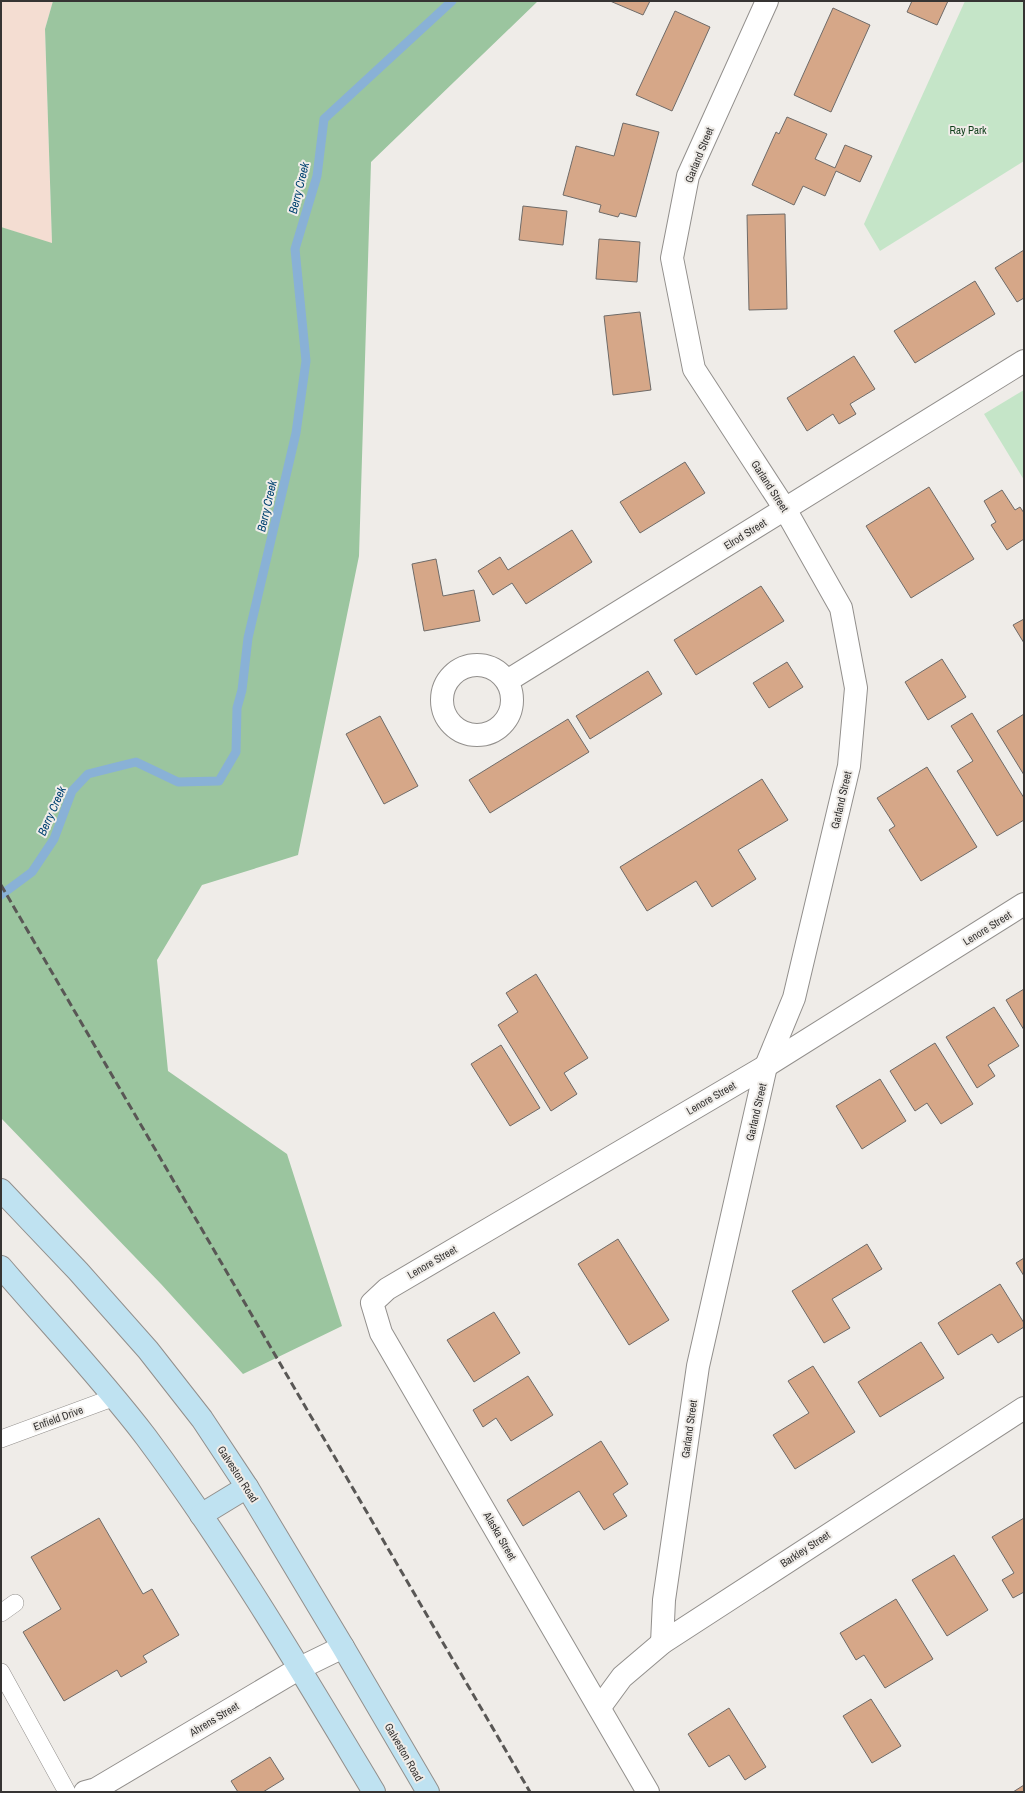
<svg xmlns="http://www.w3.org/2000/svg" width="1025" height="1793" viewBox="0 0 1025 1793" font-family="'Archivo Narrow',sans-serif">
<rect width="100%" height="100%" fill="#efece8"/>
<path fill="#f4ddd2" d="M1 1H53L45 29 52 244 1 227Z"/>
<g fill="#c5e5c8">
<path d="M965 1H1024V161L880 251 864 224Z"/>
<path d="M1024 390V480L984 414Z"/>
</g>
<path fill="#9bc59f" d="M53 1H538L371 162 359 556 298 855 202 885 157 960 168 1071 287 1154 342 1326 243 1374 161 1284 1 1118V227L52 243 45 29Z"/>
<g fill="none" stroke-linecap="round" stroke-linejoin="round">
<path stroke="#89b1d6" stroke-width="9" d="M1 895 32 872 54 839 72 791 88 774 136 762 178 782 219 781 236 752 237 708 242 690 248 638 296 433 306 361 295 249 317 176 324 119 452 1"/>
</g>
<g fill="#d6a788" stroke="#6f6b68">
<path d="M610 1H650L643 15Z"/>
<path d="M912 1H948L937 25 907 12Z"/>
<path d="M833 8 870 25 831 112 794 95Z"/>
<path d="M675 11 710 27 672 111 636 95Z"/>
<path d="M787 117 827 134 815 159 835 168 845 145 872 156 860 182 836 171 825 196 803 186 794 205 752 185 776 132 779 134Z"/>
<path d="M623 123 659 132 636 217 620 213 618 217 599 212 601 205 563 195 576 146 614 156Z"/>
<path d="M523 206 567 211 563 245 519 240Z"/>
<path d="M785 214 787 309 749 310 747 215Z"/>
<path d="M599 239 640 242 637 282 596 279Z"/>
<path d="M1024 250V298L1017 302 995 268Z"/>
<path d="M975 281 995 314 915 363 894 331Z"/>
<path d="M640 312 651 390 613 395 604 316Z"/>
<path d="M854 356 875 389 850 404 856 414 839 424 833 414 807 431 787 398Z"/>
<path d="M685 462 705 493 640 533 620 502Z"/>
<path d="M929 487 974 559 911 598 866 526Z"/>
<path d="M1002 490 1015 510 1020 507 1024 513V539L1007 550 991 525 996 522 984 501Z"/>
<path d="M572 530 592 562 526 604 512 583 493 595 478 571 500 557 508 570Z"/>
<path d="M436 559 443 596 474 590 480 621 424 631 412 564Z"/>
<path d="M761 586 784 621 696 675 674 640Z"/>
<path d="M1024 619V643L1013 625Z"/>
<path d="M942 659 966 697 928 720 905 682Z"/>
<path d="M787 662 803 687 769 708 753 683Z"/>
<path d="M648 671 662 694 590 739 576 716Z"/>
<path d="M972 713 1024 798V820L997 836 957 771 973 761 951 726Z"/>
<path d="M1024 714V775L997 731Z"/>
<path d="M380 716 418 786 384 804 346 734Z"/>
<path d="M568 719 589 752 490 813 469 780Z"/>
<path d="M927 767 977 847 921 881 889 830 895 826 877 798Z"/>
<path d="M762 779 788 820 738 850 756 879 712 907 696 881 647 911 620 867Z"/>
<path d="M536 974 588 1058 564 1073 577 1094 551 1111 498 1025 518 1012 506 993Z"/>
<path d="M1024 989V1030L1006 1000Z"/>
<path d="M994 1007 1019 1046 988 1065 995 1076 977 1088 946 1037Z"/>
<path d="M935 1043 973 1104 941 1124 927 1103 915 1111 890 1071Z"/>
<path d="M501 1045 540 1108 510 1126 471 1064Z"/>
<path d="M880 1079 906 1121 862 1149 836 1106Z"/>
<path d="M618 1239 669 1320 629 1345 578 1264Z"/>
<path d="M867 1244 882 1269 832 1299 850 1328 824 1343 792 1291Z"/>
<path d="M1024 1258V1276L1016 1263Z"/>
<path d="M1000 1284 1024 1323V1327L998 1343 992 1334 958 1355 938 1323Z"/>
<path d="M494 1312 520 1353 474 1382 447 1340Z"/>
<path d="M921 1342 944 1378 880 1417 858 1382Z"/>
<path d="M813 1366 855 1432 795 1469 773 1435 809 1413 788 1381Z"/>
<path d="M528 1376 553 1415 511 1441 496 1418 483 1427 473 1410Z"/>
<path d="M601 1441 628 1484 613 1494 627 1516 604 1530 579 1491 523 1526 507 1500Z"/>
<path d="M99 1518 143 1594 152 1589 179 1635 143 1656 147 1662 121 1677 117 1670 64 1701 23 1632 61 1609 31 1557Z"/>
<path d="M1024 1518V1592L1013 1598 1002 1580 1014 1573 992 1537Z"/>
<path d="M954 1555 988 1610 947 1636 912 1580Z"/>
<path d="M896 1599 933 1659 885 1688 864 1655 856 1660 840 1633Z"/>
<path d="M871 1699 901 1746 872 1763 843 1716Z"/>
<path d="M729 1708 766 1767 745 1780 729 1755 709 1767 688 1734Z"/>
<path d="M270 1757 284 1779 263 1792H238L231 1781Z"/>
<path d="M1024 1785V1792H1013Z"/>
</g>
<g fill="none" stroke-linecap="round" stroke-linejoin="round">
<g stroke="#928f8c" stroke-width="18">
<g id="service">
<path d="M1 1439 115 1397"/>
<path d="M1 1613 15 1603"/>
<path d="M1 1672 67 1792"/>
</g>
</g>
<g stroke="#928f8c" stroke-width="24">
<g id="minor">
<circle cx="477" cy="700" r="35"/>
<path d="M507 681 1024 361"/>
<path d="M662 1643 664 1600 698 1366 766 1066 794 998 849 766 856 688 841 608 785 509 694 369 672 258 688 176 767 1"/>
<path d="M600 1707 622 1677 662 1643 1024 1408"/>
<path d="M648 1792 381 1333 372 1303 387 1289 766 1066 1024 904"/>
</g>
</g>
<g stroke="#928f8c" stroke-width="24">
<path id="tertiary" d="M85 1792 96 1789 300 1668 343 1647"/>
</g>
<g stroke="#928f8c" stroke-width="24">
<g id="secondary">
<path d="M1 1190 78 1271 148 1350 202 1419 247 1487 343 1647 428 1792"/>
<path d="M1 1267C49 1323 101 1378 146 1437 230 1550 302 1672 374 1792"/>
<path d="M201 1515 247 1487"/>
</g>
</g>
<use href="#service" stroke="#fff" stroke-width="17"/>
<use href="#minor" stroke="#fff" stroke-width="22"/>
<use href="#tertiary" stroke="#fff" stroke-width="22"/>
<use href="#secondary" stroke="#bfe2f1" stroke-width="22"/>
<path stroke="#595755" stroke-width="3" stroke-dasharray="8 4" stroke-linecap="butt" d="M1 885 530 1792"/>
</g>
<g text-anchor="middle" stroke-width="4" stroke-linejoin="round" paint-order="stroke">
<g font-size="11" fill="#0e3d19" stroke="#efece8">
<text x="968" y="134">Ray Park</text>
</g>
<g font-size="11" fill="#363433" stroke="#efece8">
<text transform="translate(699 155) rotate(-68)" y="4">Garland Street</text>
<text transform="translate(770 486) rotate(57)" y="4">Garland Street</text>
<text transform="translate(745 534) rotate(-32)" y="4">Elrod Street</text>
<text transform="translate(841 800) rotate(-77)" y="4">Garland Street</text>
<text transform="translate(987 928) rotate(-32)" y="4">Lenore Street</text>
<text transform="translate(711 1098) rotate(-30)" y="4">Lenore Street</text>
<text transform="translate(756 1112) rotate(-77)" y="4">Garland Street</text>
<text transform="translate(432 1262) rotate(-30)" y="4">Lenore Street</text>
<text transform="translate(58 1418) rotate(-20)" y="4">Enfield Drive</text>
<text transform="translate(689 1429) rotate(-82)" y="4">Garland Street</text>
<text transform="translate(238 1474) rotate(57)" y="4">Galveston Road</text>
<text transform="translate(500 1536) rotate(60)" y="4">Alaska Street</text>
<text transform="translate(805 1549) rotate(-33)" y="4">Barkley Street</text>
<text transform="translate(214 1719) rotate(-31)" y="4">Ahrens Street</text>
<text transform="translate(404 1752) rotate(60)" y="4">Galveston Road</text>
</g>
<g font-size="12" font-style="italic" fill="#004271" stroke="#efece8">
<text transform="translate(299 188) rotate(-76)" y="4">Berry Creek</text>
<text transform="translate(267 506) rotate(-77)" y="4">Berry Creek</text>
<text transform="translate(52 811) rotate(-66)" y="4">Berry Creek</text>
</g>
</g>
<rect width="1025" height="1793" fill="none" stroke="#363433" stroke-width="4"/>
</svg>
